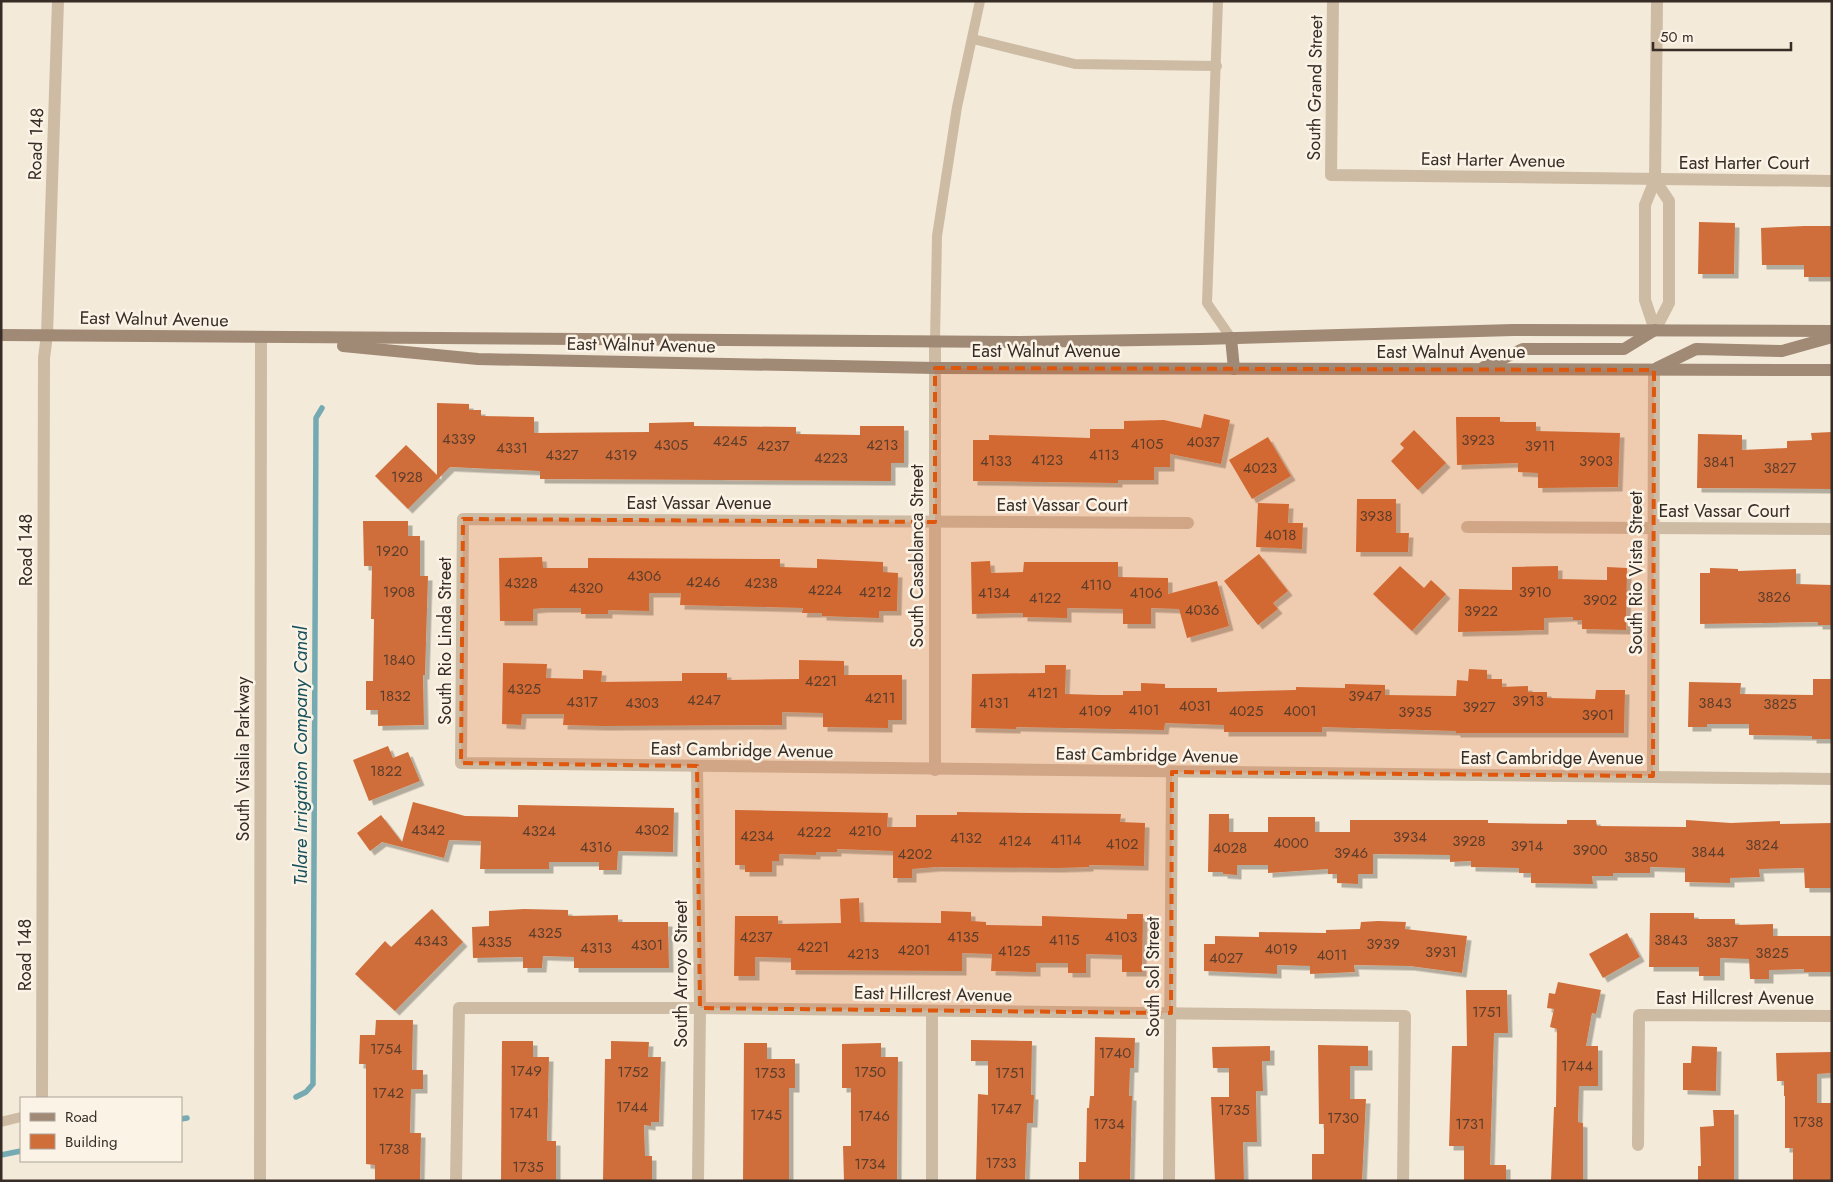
<svg xmlns="http://www.w3.org/2000/svg" width="1833" height="1182" viewBox="0 0 1833 1182" font-family="Jost,sans-serif">
<defs>
<filter id="shadow"><feDropShadow dx="4.5" dy="4.5" stdDeviation="0" flood-color="#0004"/></filter>
</defs>
<rect width="100%" height="100%" fill="#f3ead9"/>
<g fill="none" stroke-linecap="round" stroke-linejoin="round">
<g stroke="#75aab3" stroke-width="5.5">
<path d="M296 1097 306 1092 313 1084 316 418 322 408"/>
<path d="M181 1119 187 1118"/>
<path d="M1 1155 21 1151"/>
</g>
</g>
<g fill="#d06e3a" filter="url(#shadow)">
<path d="M1699 222 1735 223 1734 274H1698Z"/>
<path d="M1804 226H1832V277H1804V265H1762L1761 228Z"/>
<path d="M437 403 469 404V410H481V416L534 417V433L649 432V423L694 422V426L796 427V434L860 435V426H904V463H891V481L540 479V471L450 467 408 509 375 476 406 445 437 475Z"/>
<path d="M1204 414 1230 420 1221 464 1170 454V467H1154V480H1118V483L973 481V440H989V435L1090 438V429H1124V421L1164 420 1201 428Z"/>
<path d="M1456 417H1500V422H1536V431L1620 433 1618 487 1538 488V473L1518 472V463L1457 465Z"/>
<path d="M1414 430 1446 463 1418 490 1391 461 1404 448 1400 444Z"/>
<path d="M1832 432V489L1697 488 1698 434 1742 435V450L1787 448V441L1812 440 1811 433Z"/>
<path d="M1268 437 1291 476 1252 499 1229 460Z"/>
<path d="M1357 499H1396V533H1409L1408 552H1356Z"/>
<path d="M1258 503 1289 504 1288 523H1303L1302 549 1256 547Z"/>
<path d="M363 521H408V536H420V576H428L425 675H423L424 725 378 726V710H366V681H373L374 619H371L372 566H364Z"/>
<path d="M1259 554 1288 591 1273 603 1278 609 1258 625 1224 581Z"/>
<path d="M542 557 543 568H588V558L780 559V567L817 568V559L883 562V572L898 573 897 611H879V618L822 616V613H802L803 608 680 605 681 593H649V611L608 610V614H581V608H544L533 609V621H500L499 558Z"/>
<path d="M990 561 991 573 1023 572 1024 562H1118V577L1168 578V594L1217 581 1229 626 1187 638 1179 609 1151 608V624H1123V609L1067 608V618L1023 617V613L972 614 971 562Z"/>
<path d="M1400 566 1424 588 1431 580 1446 594 1412 631 1373 594Z"/>
<path d="M1558 566V579L1607 580V567L1627 568 1626 630 1582 629V620H1573V617L1544 618V630L1458 632 1459 589 1512 590V567Z"/>
<path d="M1710 568 1738 569V571L1796 569V584L1832 585V625H1818V622L1700 624V573H1710Z"/>
<path d="M799 660 844 661V675H902V720H888V728L823 727V713L782 712V725L603 726 563 725 564 714H522L521 725 502 724 503 663 547 664 546 678 583 679V670L602 671 601 682 682 681V673H727V680L799 679Z"/>
<path d="M1045 665H1066L1065 694 1100 695H1123V691H1141V683L1165 684V688H1217V692L1296 690V687L1345 688V684L1385 685V695L1456 696 1457 680 1468 681 1469 669 1487 670V679H1502V687L1528 686V692H1547V698L1595 699 1596 690H1625L1624 733H1456V731L1322 727V732H1224V725L1165 723 1164 730 1016 727V729L971 728 972 674 1045 673Z"/>
<path d="M1813 679H1832V739H1812V736L1749 735V724H1707V727H1688L1689 682 1741 683 1740 694 1813 695Z"/>
<path d="M388 746 393 758 408 752 420 781 369 801 353 760Z"/>
<path d="M413 802 465 816 518 817V805L674 808 673 852 618 851 617 870H599V862H549V869H480L481 841 449 840 444 858 382 842 370 851 357 833 381 815 402 842Z"/>
<path d="M735 810 888 813 887 827H916V815H957V812L1121 814 1120 822 1145 823 1144 866 1089 865V867L1058 868 936 867 912 869V878H893V851L837 849V852H816V855L779 854V861H772V872H745V865H735Z"/>
<path d="M1209 814H1229V832H1268V817H1315V832H1350V820H1488V823L1567 824V820H1596L1597 826 1686 827V820L1731 823 1780 821V824L1832 823V888H1805L1804 868 1759 869 1760 877 1730 878V883L1685 882V868L1650 867V873H1613V876H1592L1593 884 1531 883V873H1519V868L1471 867V861L1450 862V855L1373 854V874H1358V884L1337 883V874H1328V869L1268 873V865H1237V875L1223 874V872H1208Z"/>
<path d="M859 898 860 922 941 923V911L971 912V921L986 922V925L1042 926V916L1127 919V914H1143L1142 972H1122V955L1086 954V973H1068V963H1036V972L991 971 992 954 962 953V971L791 970V958L755 957V976H734L735 916H778V924L841 923 840 899Z"/>
<path d="M432 909 463 942 395 1011 355 974 385 941 391 947Z"/>
<path d="M524 909 568 910V916L618 915V922H668L669 968H574V957L543 956 542 968H523V957L473 958 472 927 489 926V911Z"/>
<path d="M1650 913H1694V919H1735V925L1773 924V936H1832V972H1804V969L1769 970V979H1750L1749 959 1720 958V976H1699V967H1649Z"/>
<path d="M1378 921 1406 922 1405 929 1467 936 1462 973 1410 966 1354 965 1355 972 1310 974V966L1277 965V974L1204 971V944H1215V936L1259 937V932L1326 933V930L1360 929 1361 922Z"/>
<path d="M1627 933 1640 957 1603 978 1589 954Z"/>
<path d="M1558 982 1601 990 1596 1014 1592 1013 1586 1046H1598V1086H1579L1578 1122 1583 1123V1181H1551L1554 1107H1556L1557 1029 1550 1027 1554 1009 1547 1008 1549 993 1555 994Z"/>
<path d="M1466 990H1507L1508 1033H1494L1490 1165H1506V1181H1464V1146H1449L1452 1046H1467Z"/>
<path d="M376 1020H413L412 1070H423V1089H411L410 1133H421L420 1181H375V1165L366 1164V1064H359L360 1035H375Z"/>
<path d="M1095 1037 1135 1038 1134 1068H1130L1129 1096H1132L1130 1181H1079V1162H1086L1087 1108H1089L1090 1096H1094Z"/>
<path d="M971 1040 1032 1041 1031 1095H1034L1033 1123H1027L1025 1181H976L978 1094 988 1095V1061H971Z"/>
<path d="M502 1041H533V1057H549L547 1141H556V1181H501Z"/>
<path d="M611 1041 649 1042 648 1057H661L659 1122H651V1126L644 1125 645 1156H652V1181H603L605 1059H611Z"/>
<path d="M744 1043H767V1059H795V1088H789V1181H743Z"/>
<path d="M881 1043V1057H898L897 1181H844L843 1146H851V1088H842V1044Z"/>
<path d="M1318 1045 1368 1046V1066H1350V1099H1366L1362 1181H1312V1154H1324V1124H1319Z"/>
<path d="M1270 1046V1061H1262L1263 1091H1256L1257 1142H1243L1244 1181H1215L1211 1097H1229V1068H1213L1212 1047Z"/>
<path d="M1692 1046 1717 1047 1716 1091 1683 1090V1063H1691Z"/>
<path d="M1832 1052V1073L1817 1074V1103H1832L1831 1181H1793V1148H1785V1096H1784V1081H1777L1776 1053Z"/>
<path d="M1713 1110H1734V1181H1698V1166H1701L1700 1127 1714 1126Z"/>
</g>
<g fill="none" stroke-linecap="round" stroke-linejoin="round">
<g stroke="#cdbba4" stroke-width="10">
<path d="M1218 1 1207 303 1231 338"/>
<path d="M973 39 1075 64 1217 66"/>
<path d="M935 341 937 236 957 107 980 1"/>
<path d="M1 1122 21 1117"/>
</g>
<g stroke="#cdbba4" stroke-width="12">
<path d="M1333 1 1331 175 1832 181"/>
<path d="M1655 330 1645 300V205L1655 180 1657 1"/>
<path d="M1655 330 1669 303V201L1655 180"/>
<path d="M1188 523 463 519 461 763 1832 779"/>
<path d="M1467 527 1832 529"/>
<path d="M697 766 700 1008 698 1181"/>
<path d="M935 770V341"/>
<path d="M1653 776 1654 370"/>
<path d="M932 1011V1181"/>
<path d="M42 1098 44 358 47 335"/>
<path d="M1638 1145 1639 1015 1832 1016"/>
<path d="M260 1181 261 338"/>
<path d="M456 1181 459 1008H700L1405 1016 1403 1181"/>
<path d="M1169 1181 1172 772"/>
</g>
<path stroke="#cdbba4" stroke-width="12" d="M47 335 58 1"/>
<g stroke="#a08975" stroke-width="12">
<path d="M1 335 1020 342 1202 339 1513 330 1832 331"/>
<path d="M1231 338 1234 369"/>
<path d="M343 346 478 359 935 368 1832 370"/>
<path d="M1484 367 1523 349H1624L1655 330"/>
<path d="M1657 368 1696 349 1782 351 1832 337"/>
</g>
</g>
<path fill="#df570d" fill-opacity="0.2" stroke="#df570d" stroke-width="4" stroke-dasharray="10 6" stroke-linejoin="round" d="M935 368 1654 370 1653 776 1172 772 1171 1013 700 1008 697 766 461 763 463 519 935 522Z"/>
<g text-anchor="middle" stroke-width="5" stroke-linejoin="round" paint-order="stroke">
<g font-size="15" fill="#5d3d2b">
<text x="459" y="444">4339</text>
<text x="1478" y="445">3923</text>
<text x="730" y="446">4245</text>
<text x="1203" y="447">4037</text>
<text x="1147" y="449">4105</text>
<text x="671" y="450">4305</text>
<text x="882" y="450">4213</text>
<text x="773" y="451">4237</text>
<text x="1540" y="451">3911</text>
<text x="512" y="453">4331</text>
<text x="562" y="460">4327</text>
<text x="621" y="460">4319</text>
<text x="1104" y="460">4113</text>
<text x="831" y="463">4223</text>
<text x="1047" y="465">4123</text>
<text x="996" y="466">4133</text>
<text x="1596" y="466">3903</text>
<text x="1719" y="467">3841</text>
<text x="1260" y="473">4023</text>
<text x="1780" y="473">3827</text>
<text x="407" y="482">1928</text>
<text x="1376" y="521">3938</text>
<text x="1280" y="540">4018</text>
<text x="392" y="556">1920</text>
<text x="644" y="581">4306</text>
<text x="703" y="587">4246</text>
<text x="521" y="588">4328</text>
<text x="761" y="588">4238</text>
<text x="1096" y="590">4110</text>
<text x="586" y="593">4320</text>
<text x="825" y="595">4224</text>
<text x="399" y="597">1908</text>
<text x="875" y="597">4212</text>
<text x="1535" y="597">3910</text>
<text x="994" y="598">4134</text>
<text x="1146" y="598">4106</text>
<text x="1774" y="602">3826</text>
<text x="1045" y="603">4122</text>
<text x="1600" y="605">3902</text>
<text x="1202" y="615">4036</text>
<text x="1481" y="616">3922</text>
<text x="399" y="665">1840</text>
<text x="821" y="686">4221</text>
<text x="524" y="694">4325</text>
<text x="1043" y="698">4121</text>
<text x="395" y="701">1832</text>
<text x="1365" y="701">3947</text>
<text x="880" y="703">4211</text>
<text x="704" y="705">4247</text>
<text x="1528" y="706">3913</text>
<text x="582" y="707">4317</text>
<text x="642" y="708">4303</text>
<text x="994" y="708">4131</text>
<text x="1715" y="708">3843</text>
<text x="1780" y="709">3825</text>
<text x="1195" y="711">4031</text>
<text x="1479" y="712">3927</text>
<text x="1144" y="715">4101</text>
<text x="1095" y="716">4109</text>
<text x="1246" y="716">4025</text>
<text x="1300" y="716">4001</text>
<text x="1415" y="717">3935</text>
<text x="1598" y="720">3901</text>
<text x="386" y="776">1822</text>
<text x="428" y="835">4342</text>
<text x="652" y="835">4302</text>
<text x="539" y="836">4324</text>
<text x="865" y="836">4210</text>
<text x="814" y="837">4222</text>
<text x="757" y="841">4234</text>
<text x="1410" y="842">3934</text>
<text x="966" y="843">4132</text>
<text x="1066" y="845">4114</text>
<text x="1015" y="846">4124</text>
<text x="1469" y="846">3928</text>
<text x="1291" y="848">4000</text>
<text x="1122" y="849">4102</text>
<text x="1762" y="850">3824</text>
<text x="1527" y="851">3914</text>
<text x="596" y="852">4316</text>
<text x="1230" y="853">4028</text>
<text x="1590" y="855">3900</text>
<text x="1708" y="857">3844</text>
<text x="1351" y="858">3946</text>
<text x="915" y="859">4202</text>
<text x="1641" y="862">3850</text>
<text x="545" y="938">4325</text>
<text x="756" y="942">4237</text>
<text x="963" y="942">4135</text>
<text x="1121" y="942">4103</text>
<text x="1064" y="945">4115</text>
<text x="1671" y="945">3843</text>
<text x="431" y="946">4343</text>
<text x="495" y="947">4335</text>
<text x="1722" y="947">3837</text>
<text x="1383" y="949">3939</text>
<text x="647" y="950">4301</text>
<text x="813" y="952">4221</text>
<text x="596" y="953">4313</text>
<text x="1281" y="954">4019</text>
<text x="914" y="955">4201</text>
<text x="1014" y="956">4125</text>
<text x="1441" y="957">3931</text>
<text x="1772" y="958">3825</text>
<text x="863" y="959">4213</text>
<text x="1332" y="960">4011</text>
<text x="1226" y="963">4027</text>
<text x="1487" y="1017">1751</text>
<text x="386" y="1054">1754</text>
<text x="1115" y="1058">1740</text>
<text x="1577" y="1071">1744</text>
<text x="526" y="1076">1749</text>
<text x="633" y="1077">1752</text>
<text x="870" y="1077">1750</text>
<text x="770" y="1078">1753</text>
<text x="1010" y="1078">1751</text>
<text x="388" y="1098">1742</text>
<text x="632" y="1112">1744</text>
<text x="1006" y="1114">1747</text>
<text x="1234" y="1115">1735</text>
<text x="524" y="1118">1741</text>
<text x="766" y="1120">1745</text>
<text x="874" y="1121">1746</text>
<text x="1343" y="1123">1730</text>
<text x="1808" y="1127">1738</text>
<text x="1109" y="1129">1734</text>
<text x="1470" y="1129">1731</text>
<text x="394" y="1154">1738</text>
<text x="1001" y="1168">1733</text>
<text x="870" y="1169">1734</text>
<text x="528" y="1172">1735</text>
</g>
<g font-size="18" fill="#372d26" stroke="#fbf3e6">
<text transform="translate(1315 88) rotate(-89)" y="6">South Grand Street</text>
<text transform="translate(36 144) rotate(-88)" y="6">Road 148</text>
<text transform="translate(1493 160) rotate(1)" y="6">East Harter Avenue</text>
<text x="1744" y="169">East Harter Court</text>
<text transform="translate(154 319) rotate(1)" y="6">East Walnut Avenue</text>
<text transform="translate(641 345) rotate(1)" y="6">East Walnut Avenue</text>
<text x="1046" y="357">East Walnut Avenue</text>
<text x="1451" y="358">East Walnut Avenue</text>
<text x="699" y="509">East Vassar Avenue</text>
<text x="1062" y="511">East Vassar Court</text>
<text x="1724" y="517">East Vassar Court</text>
<text transform="translate(26 550) rotate(-90)" y="6">Road 148</text>
<text transform="translate(917 556) rotate(-90)" y="6">South Casablanca Street</text>
<text transform="translate(1636 573) rotate(-90)" y="6">South Rio Vista Street</text>
<text transform="translate(445 641) rotate(-90)" y="6">South Rio Linda Street</text>
<text transform="translate(742 750) rotate(1)" y="6">East Cambridge Avenue</text>
<text transform="translate(1147 755) rotate(1)" y="6">East Cambridge Avenue</text>
<text x="1552" y="764">East Cambridge Avenue</text>
<text transform="translate(243 759) rotate(-90)" y="6">South Visalia Parkway</text>
<text transform="translate(25 955) rotate(-90)" y="6">Road 148</text>
<text transform="translate(681 974) rotate(-90)" y="6">South Arroyo Street</text>
<text transform="translate(1153 977) rotate(-90)" y="6">South Sol Street</text>
<text transform="translate(933 994) rotate(1)" y="6">East Hillcrest Avenue</text>
<text x="1735" y="1004">East Hillcrest Avenue</text>
</g>
<g font-size="19" font-style="italic" fill="#18515c" stroke="#fbf3e6">
<text transform="translate(300 756) rotate(-90)" y="7">Tulare Irrigation Company Canal</text>
</g>
</g>
<rect width="1833" height="1182" fill="none" stroke="#372d26" stroke-width="5"/>
<rect x="20" y="1097" width="162" height="65" fill="#fbf3e6" stroke="#ada499"/>
<rect x="30" y="1113" width="25" height="8" fill="#a08975" stroke="#ada499"/>
<text x="65" y="1122" font-size="15" fill="#372d26">Road</text>
<rect x="30" y="1134" width="25" height="15" fill="#d06e3a" stroke="#ada499"/>
<text x="65" y="1147" font-size="15" fill="#372d26">Building</text>
<path d="M1653 42v8h138v-8" fill="none" stroke="#372d26" stroke-width="2.5"/>
<text x="1660" y="42" font-size="15" fill="#372d26" stroke="#fbf3e6" stroke-width="4" paint-order="stroke">50 m</text>
</svg>
